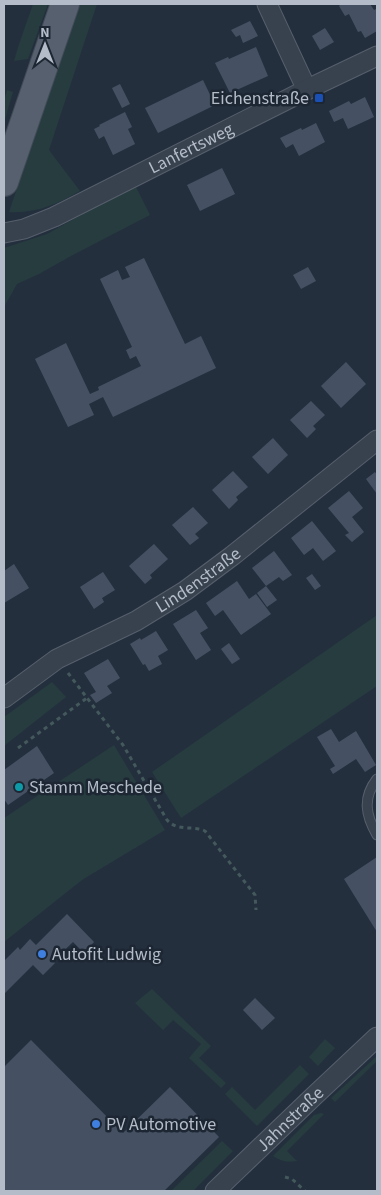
<svg xmlns="http://www.w3.org/2000/svg" width="381" height="1195" viewBox="0 0 381 1195" font-family="'Source Sans 3',sans-serif">
<rect width="100%" height="100%" fill="#242f3e"/>
<g fill="#263c3f">
<path d="M33 4H48L28 59 14 61 19 44Z"/>
<path d="M79 4H97L49 150 80 191C58 204 35 214 9 212Z"/>
<path d="M7 90 13 92 4 123V101Z"/>
<path d="M135 185 150 215 71 256 39 274 17 284 4 307V248L47 234Z"/>
<path d="M377 615V686L181 818 152 772Z"/>
<path d="M52 682 66 697 4 746V717Z"/>
<path d="M114 745 165 830 82 880 4 942V818Z"/>
<path d="M152 989 211 1046 199 1058 226 1083 221 1088 189 1058 201 1044 173 1020 163 1030 135 1003Z"/>
<path d="M325 1039 335 1048 318 1066 309 1057Z"/>
<path d="M377 1056V1061L335 1102 331 1098Z"/>
<path d="M300 1065 309 1074 257 1126 225 1094 232 1087 255 1110Z"/>
<path d="M321 1113 324 1114 287 1151 297 1161C287 1163 281 1161 273 1156L314 1115Z"/>
<path d="M222 1141 233 1151 193 1191H171Z"/>
</g>
<g fill="#455162">
<path d="M339 4H370L374 10 376 9 377 11V31L365 38 361 31 358 32 349 14 345 16 339 6 340 5Z"/>
<path d="M250 21 258 36 243 43 240 35 236 37 231 30Z"/>
<path d="M325 28 334 42 320 50 312 36Z"/>
<path d="M256 47 268 76 230 93 215 63 228 57 229 59Z"/>
<path d="M203 80 215 105 158 133 145 108Z"/>
<path d="M120 84 130 104 122 108 112 88Z"/>
<path d="M365 97 374 117 348 129 343 118 334 122 329 111 349 101 351 104Z"/>
<path d="M125 112 132 127 128 129 135 144 113 155 104 136 99 139 94 129 100 126 99 125Z"/>
<path d="M316 123 325 142 299 156 293 144 286 148 280 138 301 128 302 130Z"/>
<path d="M222 168 235 194 200 211 187 185Z"/>
<path d="M144 258 185 344 201 336 216 368 113 417 103 397 89 404 94 415 68 427 35 359 66 343 90 394 99 390 98 387 141 366 136 356 130 359 126 350 132 347 100 279 118 270 122 280 130 277 125 267Z"/>
<path d="M308 267 316 281 301 289 293 275Z"/>
<path d="M346 362 366 384 341 408 321 386Z"/>
<path d="M311 401 325 415 313 426 316 429 307 438 290 420Z"/>
<path d="M273 438 288 455 268 474 252 457Z"/>
<path d="M233 471 248 487 236 497 238 500 229 509 212 490Z"/>
<path d="M375 472 377 475V494L366 479Z"/>
<path d="M349 491 363 508 352 517 364 532 352 542 345 535 349 533 328 508Z"/>
<path d="M193 507 208 523 195 534 199 538 190 545 172 525Z"/>
<path d="M312 521 336 551 323 561 313 548 304 555 291 538Z"/>
<path d="M154 544 168 559 150 575 152 578 145 584 129 566Z"/>
<path d="M274 551 292 575 283 581 279 577 266 586 277 600 267 607 257 593 266 586 252 568Z"/>
<path d="M14 564 29 588 4 603V571Z"/>
<path d="M103 572 115 590 102 598 104 602 94 609 80 587Z"/>
<path d="M312 574 321 586 315 590 306 578Z"/>
<path d="M237 581 249 599 256 594 271 614 241 635 223 610 215 616 206 603Z"/>
<path d="M196 610 208 628 200 633 211 650 196 660 173 624Z"/>
<path d="M156 631 168 650 158 656 162 664 149 671 145 664 143 665 130 644 140 638 141 640Z"/>
<path d="M229 643 240 659 232 664 221 649Z"/>
<path d="M108 659 120 678 107 686 112 693 96 703 90 695 96 692 84 673Z"/>
<path d="M331 729 339 742 356 731 376 765 365 772 356 759 333 774 330 769 335 766 317 737Z"/>
<path d="M37 746 54 773 8 805 4 799V770Z"/>
<path d="M377 857V932L344 879Z"/>
<path d="M67 914 94 942 84 953 73 942 53 961 55 963 43 975 33 965 4 994V961L18 947 20 950 30 939 36 945Z"/>
<path d="M255 998 275 1018 262 1030 243 1010Z"/>
<path d="M31 1040 123 1133 170 1087 219 1137 164 1191H4V1067Z"/>
</g>
<g fill="none" stroke-linecap="round" stroke-linejoin="round">
<g stroke="#565f6c" stroke-width="11">
<path id="service" d="M377 779C362 798 366 816 377 835"/>
</g>
<g stroke="#565f6c" stroke-width="21">
<g id="minor">
<path d="M267 4 307 90"/>
<path id="s1" d="M4 233 24 229 54 217 314 86 377 56"/>
<path id="s2" d="M4 698 57 659 136 621 185 591 232 556 377 440"/>
<path id="s3" d="M215 1191 314 1096 377 1037"/>
</g>
</g>
<g stroke="#414a57" stroke-width="30">
<path id="primary" d="M4 182 65 4"/>
</g>
<g stroke="#44595c" stroke-width="3" stroke-dasharray="4 4" stroke-linecap="butt">
<path d="M68 673 123 745 167 820C178 832 192 825 205 831L255 895 256 910"/>
<path d="M18 748 87 698"/>
<path d="M285 1177 292 1179 305 1191"/>
</g>
<use href="#service" stroke="#38414e" stroke-width="9"/>
<use href="#minor" stroke="#38414e" stroke-width="19"/>
<use href="#primary" stroke="#56606e" stroke-width="28"/>
</g>
<rect fill="#1a4fb4" stroke="#1d2633" stroke-width="2" x="314" y="93" width="10" height="10" rx="2.5"/>
<circle fill="#0f9aa8" stroke="#1d2633" stroke-width="2" cx="19" cy="787" r="5"/>
<g fill="#3f7fe0" stroke="#1d2633" stroke-width="2">
<circle cx="42" cy="954" r="5"/>
<circle cx="96" cy="1124" r="5"/>
</g>
<g text-anchor="middle" stroke-width="5" stroke-linejoin="round" paint-order="stroke">
<g font-size="18" fill="#b4bcc9" stroke="#1d2633" text-anchor="start">
<text x="309" y="104" text-anchor="end">Eichenstraße</text>
<text x="29" y="793">Stamm Meschede</text>
<text x="52" y="960">Autofit Ludwig</text>
<text x="106" y="1130">PV Automotive</text>
</g>
<g font-size="18" fill="#b4bcc9" stroke="#1d2633">
<text dy="6" stroke="none"><textPath href="#s1" startOffset="206">Lanfertsweg</textPath></text>
<text dy="6" stroke="none"><textPath href="#s2" startOffset="228">Lindenstraße</textPath></text>
<text dy="6" stroke="none"><textPath href="#s3" startOffset="104">Jahnstraße</textPath></text>
</g>
</g>
<rect width="381" height="1195" fill="none" stroke="#b4bcc9" stroke-width="10"/>
<g transform="translate(45 45)" stroke="#1d2633" stroke-width="4" paint-order="stroke">
<path d="M0-4L9 19L0 12L-9 19Z" fill="#b4bcc9"/>
<text y="-8" font-size="14" font-weight="bold" text-anchor="middle" fill="#b4bcc9">N</text>
</g>
</svg>
